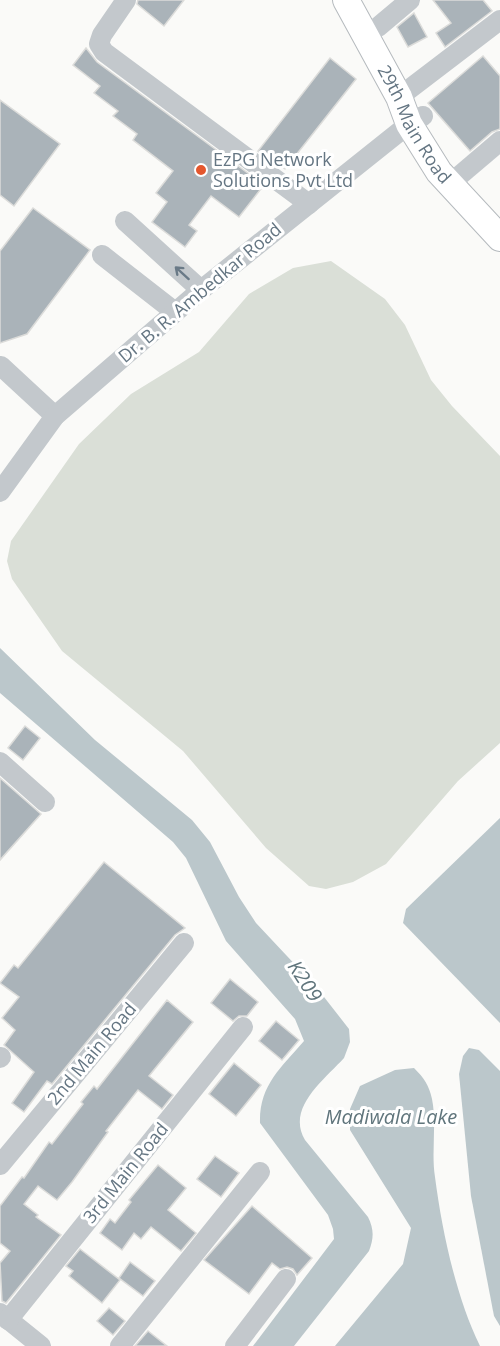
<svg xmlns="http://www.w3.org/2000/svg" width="500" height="1346" viewBox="0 0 500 1346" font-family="'Open Sans',sans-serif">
<rect width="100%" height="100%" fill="#fafaf8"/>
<path fill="#dadfd7" d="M331 261 385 299 405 325 431 380 452 406 500 456V743L458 781 386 864 353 882 326 889 309 886 266 848 183 751 62 651 12 579 7 561 11 541 79 444 131 394 199 352 249 294 293 268Z"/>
<g fill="#bbc7cb">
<path d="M0 648 95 740 192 820 210 842 239 897 256 923 317 988 349 1029 350 1042 344 1058C324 1080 286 1108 305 1140L368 1217C374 1229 374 1238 369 1251L294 1346H253L334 1239 333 1229 328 1215 260 1123C259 1085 281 1068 304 1041L295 1019 226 941 186 858 173 842 0 693Z"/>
<path d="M500 818V1023L403 923 406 909Z"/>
<path d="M469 1048 479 1050 500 1071V1326L494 1316 471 1196 459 1074 463 1056Z"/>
<path d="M414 1068C424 1078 429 1085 432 1099 437 1124 431 1152 435 1177 442 1231 456 1297 480 1346H335L403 1264 411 1228 350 1130V1109L360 1086 395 1070Z"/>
</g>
<g fill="#aab3b9" stroke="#dcdcda" stroke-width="1.5">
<path d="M138 0H184L164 26 137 4Z"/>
<path d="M433 0H483L492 11 445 47 436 33 451 23Z"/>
<path d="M414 13 427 37 408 47 397 27Z"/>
<path d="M86 48 97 62 264 185 239 217 211 196 189 225 197 231 185 247 152 222 167 202 156 193 173 171 133 140 137 134 113 116 118 111 94 93 100 86 73 65Z"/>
<path d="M483 56 500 76V129L492 132 470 151 428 103Z"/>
<path d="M330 58 356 79 285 169 280 165 278 166 258 151Z"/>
<path d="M0 100 60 144 14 206 0 195Z"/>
<path d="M33 208 90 250 27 334 0 343V251Z"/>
<path d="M25 726 40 738 23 760 8 748Z"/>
<path d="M0 778 41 814 0 860Z"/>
<path d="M104 862 185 928 175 935 52 1084 47 1081 24 1112 12 1103 34 1072 4 1045 15 1030 2 1018 19 997 0 983 14 965 18 968Z"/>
<path d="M230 979 258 1002 247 1016H239L233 1021 211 1003Z"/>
<path d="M167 1000 193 1022 149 1076 173 1095 162 1109 138 1090 106 1131 108 1132 72 1182 57 1200 38 1186 24 1204 38 1215 36 1217 61 1235 6 1303 2 1301 0 1263 10 1251 0 1243V1206L22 1177 24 1178 49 1142 52 1144 83 1104 81 1102 94 1086 97 1089Z"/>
<path d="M276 1021 299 1040 282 1060 259 1041Z"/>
<path d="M234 1063 261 1085 236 1116 209 1094Z"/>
<path d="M215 1156 239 1173 221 1197 197 1179Z"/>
<path d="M158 1165 186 1188 168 1210 196 1233 181 1251 151 1227 141 1239 134 1233 122 1250 100 1233 110 1219 115 1223 131 1202 129 1200Z"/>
<path d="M252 1206 312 1258 297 1275 293 1269 287 1267 280 1269 272 1263 249 1294 204 1260Z"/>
<path d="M80 1249 120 1280 102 1303 69 1276 73 1271 66 1266Z"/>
<path d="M130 1262 155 1281 143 1296 119 1278Z"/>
<path d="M109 1308 125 1321 113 1335 97 1321Z"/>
<path d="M148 1331 167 1346H135Z"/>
</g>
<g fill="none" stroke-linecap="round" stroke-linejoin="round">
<g stroke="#b5babe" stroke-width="28">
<g id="major">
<path id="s1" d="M346 0 399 97 409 124 439 172 500 238"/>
</g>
</g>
<g stroke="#c3c8cc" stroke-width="20">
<path d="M126 0 102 35 99 44 104 52 309 204"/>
<path d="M378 27 410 0"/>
<path d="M399 97 500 20"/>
<path d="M459 176 500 141"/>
<path d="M125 221 201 290"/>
<path d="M102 255 175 312"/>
<path d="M1 366 55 416"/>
<path d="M0 492 55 416 201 290 409 124 423 116"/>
<path d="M0 762 45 802"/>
<path d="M0 1058 1 1057"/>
<path d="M0 1165 184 943"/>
<path d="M0 1313 41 1346"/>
<path d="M8 1320 243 1027"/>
<path d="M120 1346 260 1172"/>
<path d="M235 1346 286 1279"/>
</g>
<use href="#major" stroke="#fff" stroke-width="26"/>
</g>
<defs><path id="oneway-shaft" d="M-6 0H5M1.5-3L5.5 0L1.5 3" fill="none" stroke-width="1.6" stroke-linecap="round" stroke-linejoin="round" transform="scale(1.5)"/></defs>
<use stroke="#6a7a87" href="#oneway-shaft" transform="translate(182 273) rotate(-138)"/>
<circle fill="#e4572e" stroke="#fff" stroke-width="2" cx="201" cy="170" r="6"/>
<g text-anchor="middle" stroke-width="6" stroke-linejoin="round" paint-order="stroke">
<g font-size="18" fill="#657683" stroke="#fff">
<text dy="6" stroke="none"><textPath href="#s1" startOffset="142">29th Main Road</textPath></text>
<text transform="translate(200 293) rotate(-40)" y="6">Dr. B. R. Ambedkar Road</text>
<text transform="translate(92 1054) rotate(-50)" y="6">2nd Main Road</text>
<text transform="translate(126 1173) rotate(-51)" y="6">3rd Main Road</text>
</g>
<g font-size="18" fill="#657683" stroke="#fff" text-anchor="start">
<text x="213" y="166">EzPG Network<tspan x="213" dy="21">Solutions Pvt Ltd</tspan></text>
</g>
<g font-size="20" font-style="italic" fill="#60757c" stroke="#fff">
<text transform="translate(305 981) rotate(57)" y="7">K209</text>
<text x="391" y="1124">Madiwala Lake</text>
</g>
</g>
</svg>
